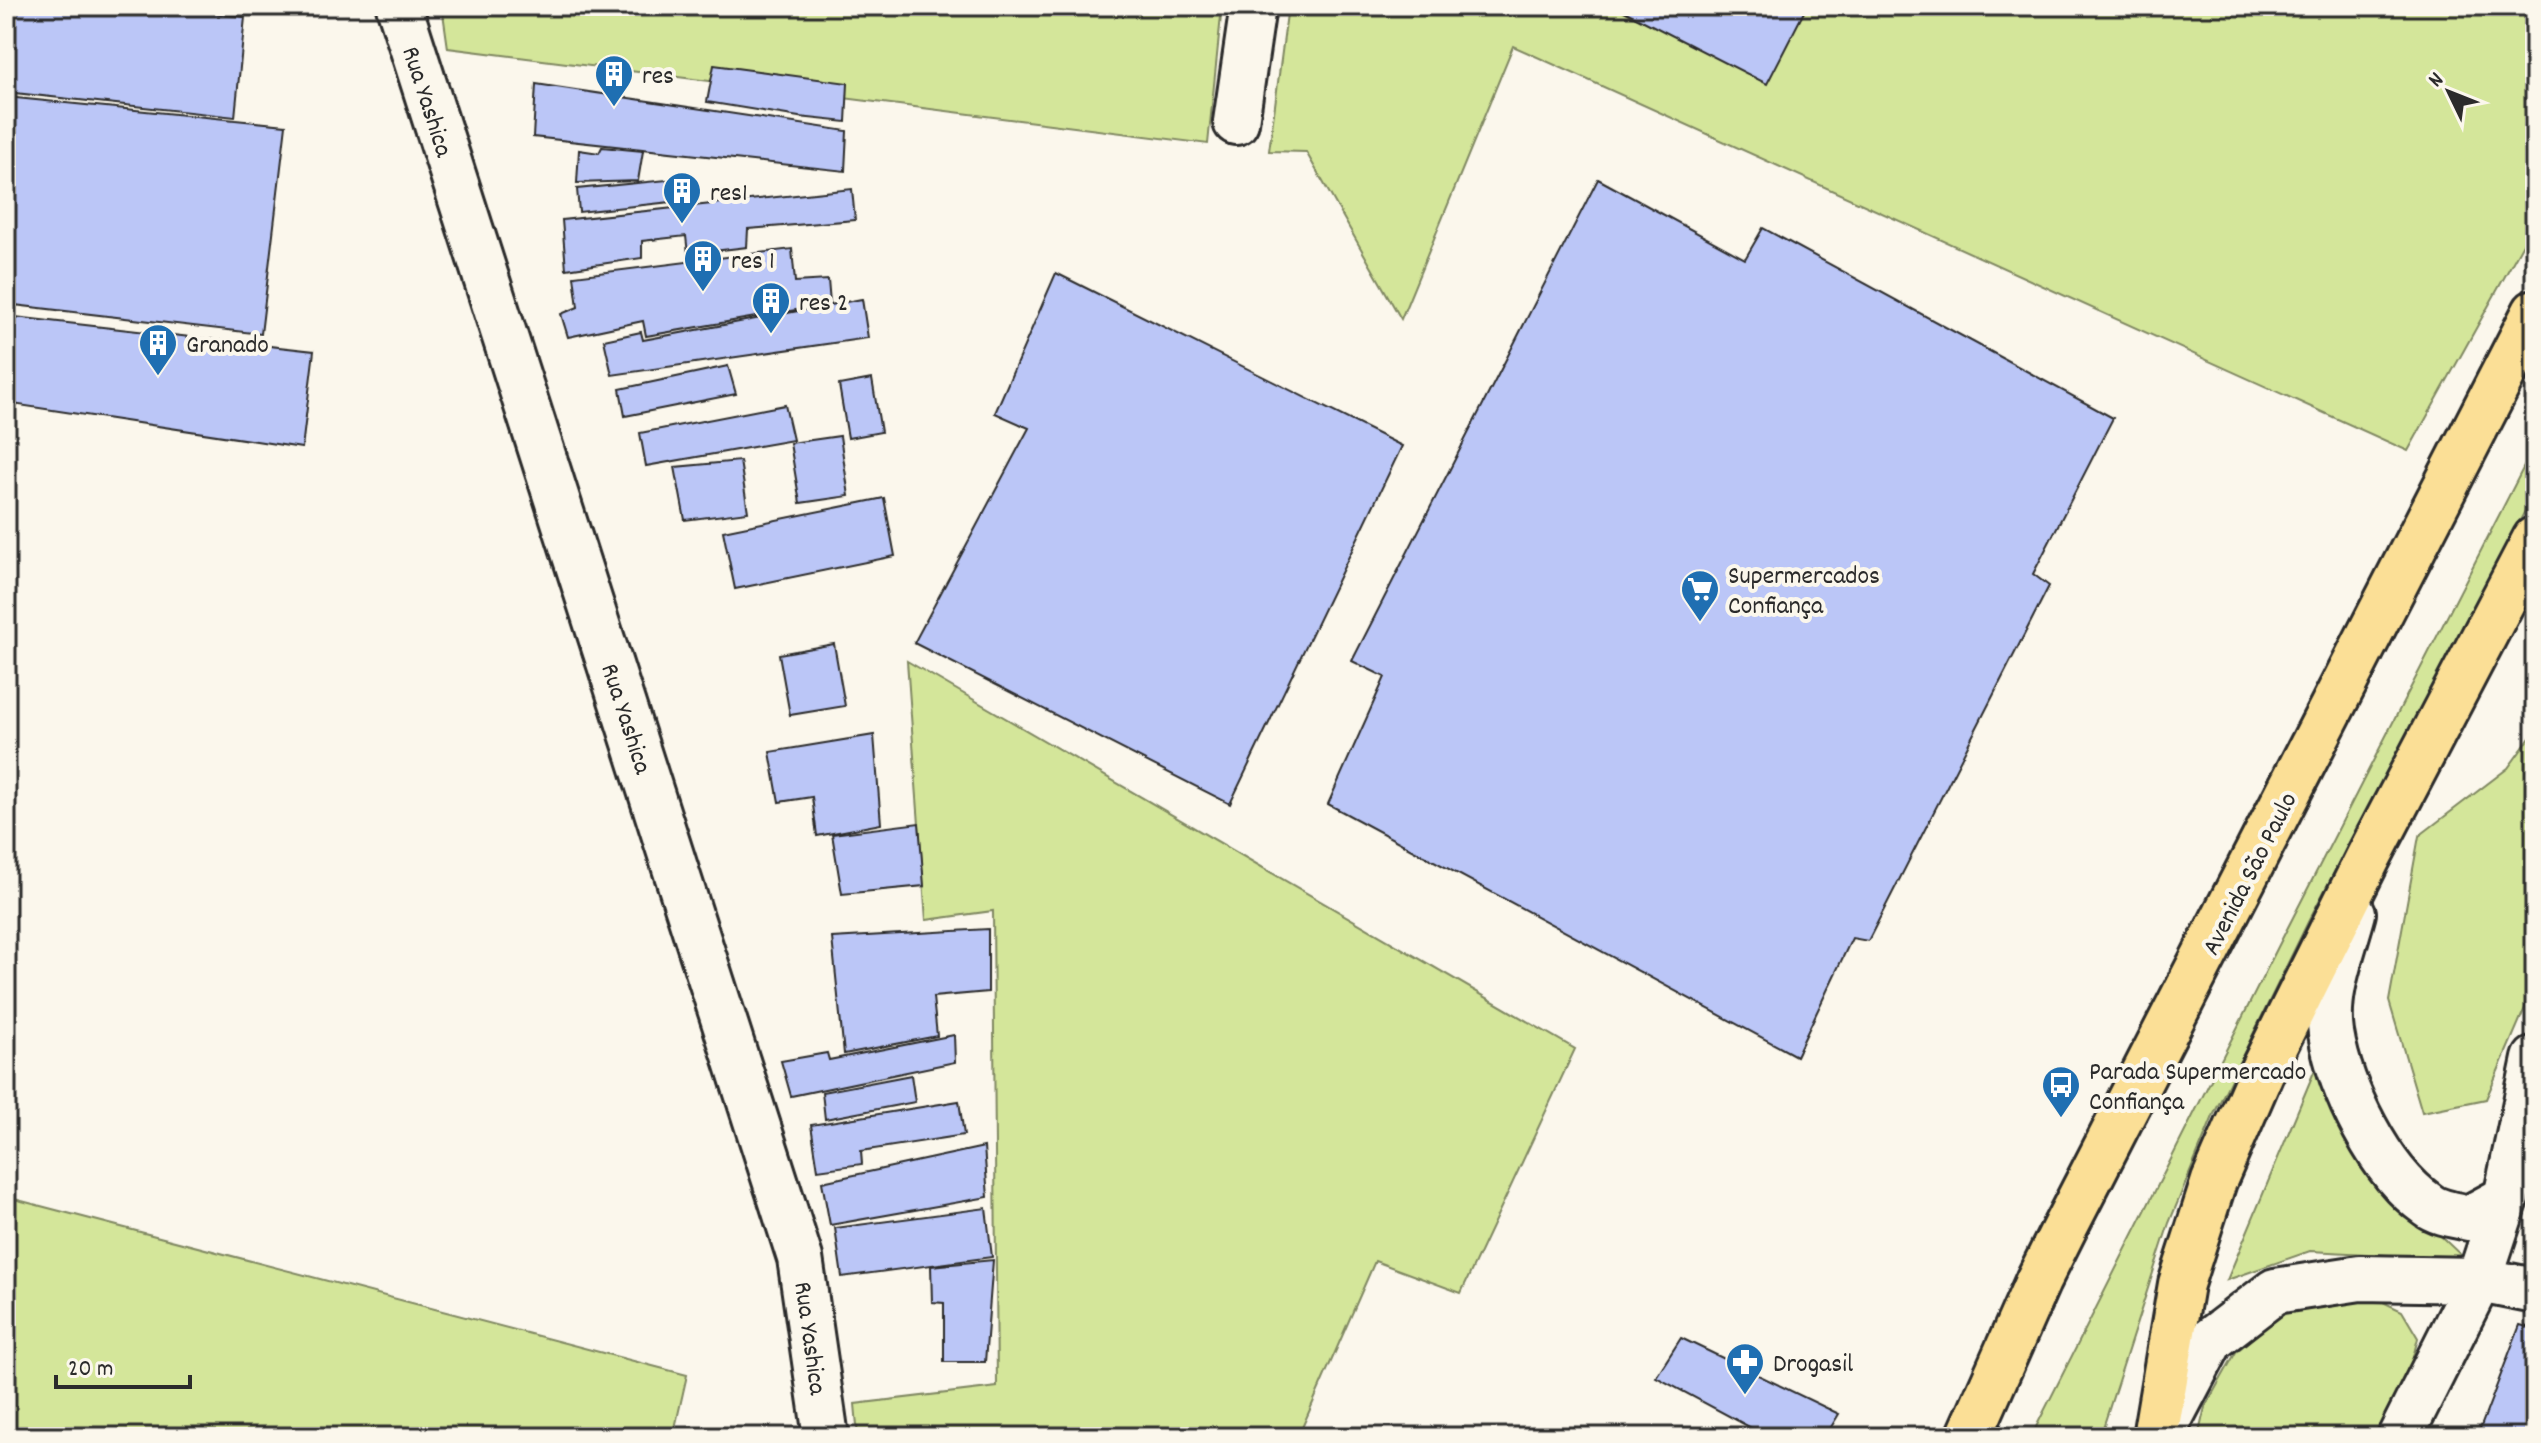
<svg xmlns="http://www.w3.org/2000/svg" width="2541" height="1443" viewBox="0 0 2541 1443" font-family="Dekko,sans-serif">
<rect width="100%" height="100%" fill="#fbf7ec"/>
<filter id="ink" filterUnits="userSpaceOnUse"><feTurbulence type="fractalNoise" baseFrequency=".0125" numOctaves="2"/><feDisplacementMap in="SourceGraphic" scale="16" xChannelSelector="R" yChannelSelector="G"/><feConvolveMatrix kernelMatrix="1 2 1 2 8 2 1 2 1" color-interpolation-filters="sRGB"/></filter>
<g filter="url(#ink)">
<g fill="#d4e69a" stroke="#808862" stroke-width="2">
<path d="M442 6H1222L1208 144 448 48Z"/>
<path d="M1288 6H2535V222L2408 451 1513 46 1401 319 1306 152 1269 151Z"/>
<path d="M2535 445V492L2309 920 2214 1114 2169 1223 2100 1437H2031L2285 933Z"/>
<path d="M907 661 1575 1049 1461 1293 1375 1261 1298 1437H858L855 1404 997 1387 993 911 926 920Z"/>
<path d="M2535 731V950L2525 1008 2486 1099 2422 1112 2389 1001 2419 836 2508 768Z"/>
<path d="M2316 1067 2389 1187 2465 1259 2310 1251 2227 1280Z"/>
<path d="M14 1199 687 1375 673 1437H6V1242Z"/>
<path d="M2366 1294 2402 1311 2418 1338 2405 1388 2379 1437H2198L2205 1407 2236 1352 2292 1305Z"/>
</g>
<g fill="#bbc6f7" stroke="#2b2b2b" stroke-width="2">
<path d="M6 6H151L245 17 235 117 6 92Z"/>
<path d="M1624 6H1807L1767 84 1622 10Z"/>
<path d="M714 65 848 83 846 122 799 117 707 102Z"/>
<path d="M536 84 847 131 845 171 533 137Z"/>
<path d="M6 97 286 125 261 334 6 304Z"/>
<path d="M602 147 643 151 638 181 577 183 579 150 599 153Z"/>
<path d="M687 178 689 200 579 212 577 189Z"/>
<path d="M1598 179 1745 259 1763 228 2113 418 2033 574 2049 586 1868 941 1852 938 1796 1056 1328 804 1385 677 1352 661Z"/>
<path d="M852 189 855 220 748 229 747 247 688 254 686 236 642 241V258L566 269 562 220Z"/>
<path d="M792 249 795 282 828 280 830 304 646 336 643 321 568 337 561 314 578 307 574 276Z"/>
<path d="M1056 273 1402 446 1230 804 914 643 1029 428 995 413Z"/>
<path d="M862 299 868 338 612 375 604 340 641 332 643 340Z"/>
<path d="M6 316 314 351 302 448 6 403Z"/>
<path d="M728 366 736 394 625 416 620 389Z"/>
<path d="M872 379 881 432 848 438 839 385Z"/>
<path d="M785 405 793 440 646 466 640 433Z"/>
<path d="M840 436 849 496 800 503 790 443Z"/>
<path d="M740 461 748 512 685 520 675 467Z"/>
<path d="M884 498 895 556 735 589 723 531Z"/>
<path d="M834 644 845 706 790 715 779 654Z"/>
<path d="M874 735 881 824 817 836 812 797 779 802 770 752Z"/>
<path d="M919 823 924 886 842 894 832 834Z"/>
<path d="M988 929V992L933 997 937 1036 844 1054 832 938Z"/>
<path d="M954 1035 955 1062 791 1096 781 1061 827 1053 829 1060Z"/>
<path d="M911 1075 915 1102 825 1119 822 1092Z"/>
<path d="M959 1101 964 1135 861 1151 862 1164 818 1170 811 1125Z"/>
<path d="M984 1147 988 1197 830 1225 822 1182Z"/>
<path d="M986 1208 992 1257 842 1277 835 1228Z"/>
<path d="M993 1260 985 1362H944V1303L932 1302 931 1266Z"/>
<path d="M2520 1325 2535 1329V1437H2477Z"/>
<path d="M1681 1338 1839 1414 1825 1437H1768L1656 1377Z"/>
</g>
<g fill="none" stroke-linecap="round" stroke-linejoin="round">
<g stroke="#2b2b2b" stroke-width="50">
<g id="minor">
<path d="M399 6 800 1258 826 1437"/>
<path d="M1236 122 1253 6"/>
<path d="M2353 913C2343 951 2325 993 2331 1033 2340 1089 2380 1172 2428 1205 2438 1213 2456 1215 2469 1218L2506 1198"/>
<path d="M2160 1437 2211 1340 2275 1291 2360 1278 2479 1280 2535 1291"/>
<path d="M2400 1437 2479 1280 2506 1198 2535 1059"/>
</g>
</g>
<g stroke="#2b2b2b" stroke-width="50">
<g id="major">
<path d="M1969 1437 2038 1281 2065 1227C2223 923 2377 616 2535 312"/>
<path d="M2155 1437 2181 1284 2214 1181 2261 1073 2369 856 2535 539"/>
</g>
</g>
<use href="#minor" stroke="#fbf7ec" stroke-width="44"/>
<use href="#major" stroke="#fbdf96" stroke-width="44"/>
</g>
</g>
<defs>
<g id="building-pin" transform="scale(2)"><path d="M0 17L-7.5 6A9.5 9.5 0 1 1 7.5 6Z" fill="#1f6fb2" stroke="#fbf7ec"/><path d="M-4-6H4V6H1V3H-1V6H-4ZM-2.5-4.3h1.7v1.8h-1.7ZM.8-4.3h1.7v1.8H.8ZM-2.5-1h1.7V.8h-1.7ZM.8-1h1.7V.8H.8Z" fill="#fff"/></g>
<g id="supermarket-pin" transform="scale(2)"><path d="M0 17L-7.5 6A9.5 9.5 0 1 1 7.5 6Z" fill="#1f6fb2" stroke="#fbf7ec"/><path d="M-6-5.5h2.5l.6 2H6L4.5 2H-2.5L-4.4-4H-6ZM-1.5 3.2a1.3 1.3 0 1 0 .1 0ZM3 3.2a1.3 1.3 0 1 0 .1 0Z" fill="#fff"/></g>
<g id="bus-pin" transform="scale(2)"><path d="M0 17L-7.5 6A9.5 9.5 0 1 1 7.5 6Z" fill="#1f6fb2" stroke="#fbf7ec"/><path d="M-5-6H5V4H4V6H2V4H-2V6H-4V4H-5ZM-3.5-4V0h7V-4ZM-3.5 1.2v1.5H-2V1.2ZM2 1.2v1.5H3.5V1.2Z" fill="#fff"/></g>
<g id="pharmacy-pin" transform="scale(2)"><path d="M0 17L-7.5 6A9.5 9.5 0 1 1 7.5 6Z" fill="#1f6fb2" stroke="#fbf7ec"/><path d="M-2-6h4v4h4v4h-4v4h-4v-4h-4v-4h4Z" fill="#fff"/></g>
</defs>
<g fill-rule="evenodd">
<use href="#building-pin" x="614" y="74"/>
<use href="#building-pin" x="682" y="191"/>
<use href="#building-pin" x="703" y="259"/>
<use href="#building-pin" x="771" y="301"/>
<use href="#building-pin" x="158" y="343"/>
<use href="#supermarket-pin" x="1700" y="589"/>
<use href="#bus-pin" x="2061" y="1085"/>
<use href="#pharmacy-pin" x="1745" y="1362"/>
</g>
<g text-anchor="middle" stroke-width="8" stroke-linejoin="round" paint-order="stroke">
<g font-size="26" fill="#2b2b2b" stroke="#fbf7ec" text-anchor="start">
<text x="642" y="83">res</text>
<text x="710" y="200">res1</text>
<text x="731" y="268">res 1</text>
<text x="799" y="310">res 2</text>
<text x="186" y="352">Granado</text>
<text x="1728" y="583">Supermercados<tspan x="1728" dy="30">Confiança</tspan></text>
<text x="2089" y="1079">Parada Supermercado<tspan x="2089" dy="30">Confiança</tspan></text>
<text x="1773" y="1371">Drogasil</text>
</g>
<g font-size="26" fill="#2b2b2b" stroke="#fbf7ec">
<text transform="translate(429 101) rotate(72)" y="9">Rua Yashica</text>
<text transform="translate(628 718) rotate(72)" y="9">Rua Yashica</text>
<text transform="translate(2248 873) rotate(-63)" y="9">Avenida São Paulo</text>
<text transform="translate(812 1338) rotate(82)" y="9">Rua Yashica</text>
</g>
</g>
<rect width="2541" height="1443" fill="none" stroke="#fbf7ec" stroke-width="32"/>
<rect x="16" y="16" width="2509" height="1411" fill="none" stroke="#2b2b2b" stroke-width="3" filter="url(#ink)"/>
<g transform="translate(2449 92) rotate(313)" stroke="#fbf7ec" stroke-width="6" paint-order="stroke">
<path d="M0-6L14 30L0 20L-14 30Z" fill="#2b2b2b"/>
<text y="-12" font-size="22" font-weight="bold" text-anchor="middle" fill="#2b2b2b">N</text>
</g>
<path d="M56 1375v12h134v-12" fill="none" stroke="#2b2b2b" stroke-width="4"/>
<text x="68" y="1375" font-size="24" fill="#2b2b2b" stroke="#fbf7ec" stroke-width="6" paint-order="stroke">20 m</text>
</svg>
